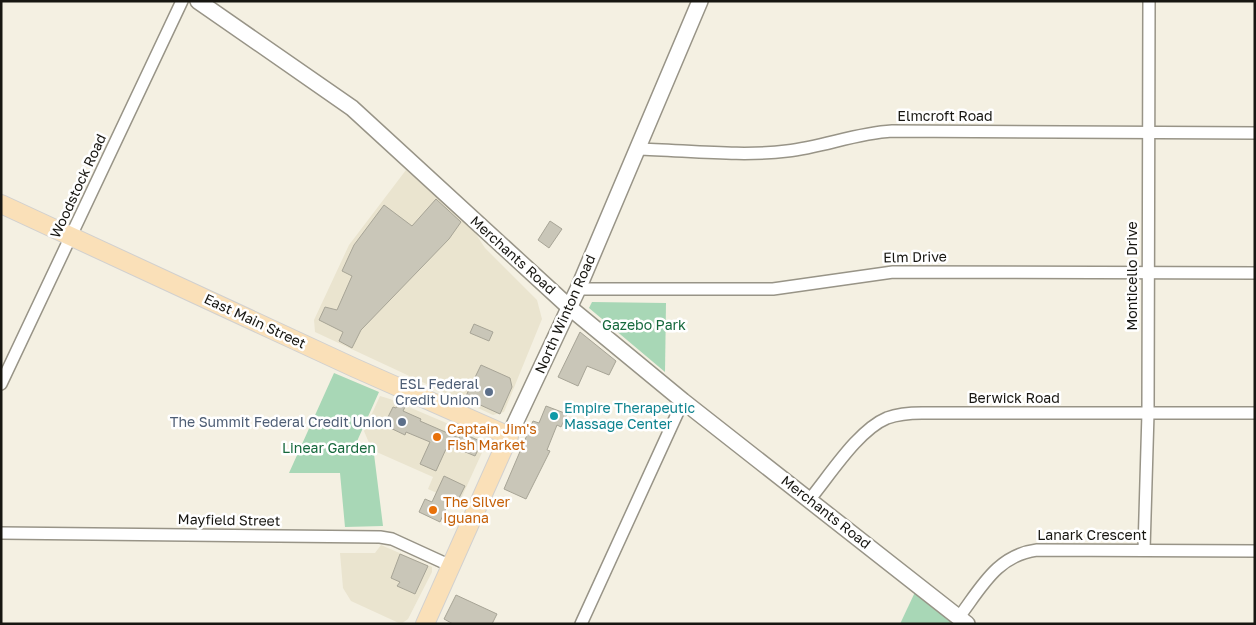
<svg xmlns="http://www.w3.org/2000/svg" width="1256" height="625" viewBox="0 0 1256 625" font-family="'Golos Text',sans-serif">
<rect width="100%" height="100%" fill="#f4f0e2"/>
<g fill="#eae4cf">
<path d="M406 170 472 228 485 248 537 300 542 319 504 412 493 415 315 332 314 320 349 245Z"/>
<path d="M380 396 390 399 484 439 485 446 459 503 428 489 433 477 372 450 364 431Z"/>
<path d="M381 545 432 567V572L408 619 401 624 351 601 343 588 340 553H375Z"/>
</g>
<g fill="#a8d7b6">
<path d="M592 302 666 303 665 372 589 308Z"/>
<path d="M334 373 379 392 354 448 374 454 383 526 345 527 340 473H289Z"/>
<path d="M916 590 954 624H900Z"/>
</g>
<g fill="#c9c6b8" stroke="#a7a496">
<path d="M436 199 461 222 449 239 361 330 352 348 339 341 343 332 319 320 325 307 337 310 352 276 342 271 354 245 384 205 412 226Z"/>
<path d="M550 221 562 229 549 248 538 240Z"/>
<path d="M474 324 493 332 489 341 470 333Z"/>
<path d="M580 332 616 361 609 375 587 366 578 386 558 377Z"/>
<path d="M481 365 510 378 512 387 500 414 465 398Z"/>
<path d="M398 404 405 407 403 411 421 419 420 421 459 438 462 433 482 442 475 456 451 446 449 451 446 449 436 471 420 464 430 442 406 432 405 435 384 425 393 407 396 408Z"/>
<path d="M546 406 567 414 561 427 557 425 547 450 550 451 526 499 504 489 533 421 539 423Z"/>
<path d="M444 476 465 486 459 498 452 495 440 522 419 512 425 499 432 502Z"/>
<path d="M400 554 428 566 415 594 397 586 400 582 391 578Z"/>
<path d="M456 595 497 614 492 624H453L444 619Z"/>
</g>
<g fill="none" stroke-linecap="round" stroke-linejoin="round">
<g stroke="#989487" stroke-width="14">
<g id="street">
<path d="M637 149C684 150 742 157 787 151 823 147 856 133 892 131L1255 133"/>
<path d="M578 289H773L893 272 1255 273"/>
<path d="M1 384 182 1"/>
<path d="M810 499C830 475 858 430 887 418 898 414 910 413 922 413H1255"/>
<path d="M1 533 380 537 392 539 451 566"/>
<path d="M1144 550 1148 413 1149 1"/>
<path d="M959 617C981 588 997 555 1037 550L1255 551"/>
<path d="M581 624 683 401"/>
</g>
</g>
<g stroke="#989487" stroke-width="18">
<g id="secondary">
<path d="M198 1 352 108 569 307 683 401 967 624"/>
<path d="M509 436 578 289 700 1"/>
</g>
</g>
<g stroke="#d1d0cf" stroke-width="20">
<path id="primary" d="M1 204 355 368 509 436 425 624"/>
</g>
<use href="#street" stroke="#fff" stroke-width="11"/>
<use href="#secondary" stroke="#fff" stroke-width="15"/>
<use href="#primary" stroke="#fae0b8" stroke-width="18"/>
</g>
<g fill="#5c6f8a" stroke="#fff" stroke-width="2">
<circle cx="489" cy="392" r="5"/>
<circle cx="402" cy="422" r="5"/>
</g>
<circle fill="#0f9aa8" stroke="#fff" stroke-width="2" cx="554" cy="416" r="5"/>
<g fill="#e8710a" stroke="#fff" stroke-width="2">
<circle cx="437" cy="437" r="5"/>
<circle cx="433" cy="510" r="5"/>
</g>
<g text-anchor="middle" stroke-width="5" stroke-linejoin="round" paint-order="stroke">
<g font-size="14" fill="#171611" stroke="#fff">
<text x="945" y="121">Elmcroft Road</text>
<text transform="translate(78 186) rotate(-65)" y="5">Woodstock Road</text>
<text transform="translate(513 255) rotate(42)" y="5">Merchants Road</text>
<text transform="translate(915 257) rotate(-1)" y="5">Elm Drive</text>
<text transform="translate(1132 276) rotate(-90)" y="5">Monticello Drive</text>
<text transform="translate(565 314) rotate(-66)" y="5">North Winton Road</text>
<text transform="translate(255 321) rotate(25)" y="5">East Main Street</text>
<text x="1014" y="403">Berwick Road</text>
<text transform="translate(826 512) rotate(38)" y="5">Merchants Road</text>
<text transform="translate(229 520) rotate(1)" y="5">Mayfield Street</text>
<text x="1092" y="540">Lanark Crescent</text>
</g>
<g font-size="14" fill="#15683c" stroke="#fff">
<text x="644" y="330">Gazebo Park</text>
<text x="329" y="453">Linear Garden</text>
</g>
<g font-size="14" fill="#4e5e75" stroke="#fff" text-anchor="end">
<text x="479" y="389">ESL Federal<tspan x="479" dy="16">Credit Union</tspan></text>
<text x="392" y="427">The Summit Federal Credit Union</text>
</g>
<g font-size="14" fill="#0d838f" stroke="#fff" text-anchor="start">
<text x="564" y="413">Empire Therapeutic<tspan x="564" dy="16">Massage Center</tspan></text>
</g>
<g font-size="14" fill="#c56008" stroke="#fff" text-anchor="start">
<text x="447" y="434">Captain Jim's<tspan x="447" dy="16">Fish Market</tspan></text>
<text x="443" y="507">The Silver<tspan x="443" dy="16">Iguana</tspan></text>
</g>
</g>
<rect width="1256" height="625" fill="none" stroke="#171611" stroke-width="5"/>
</svg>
